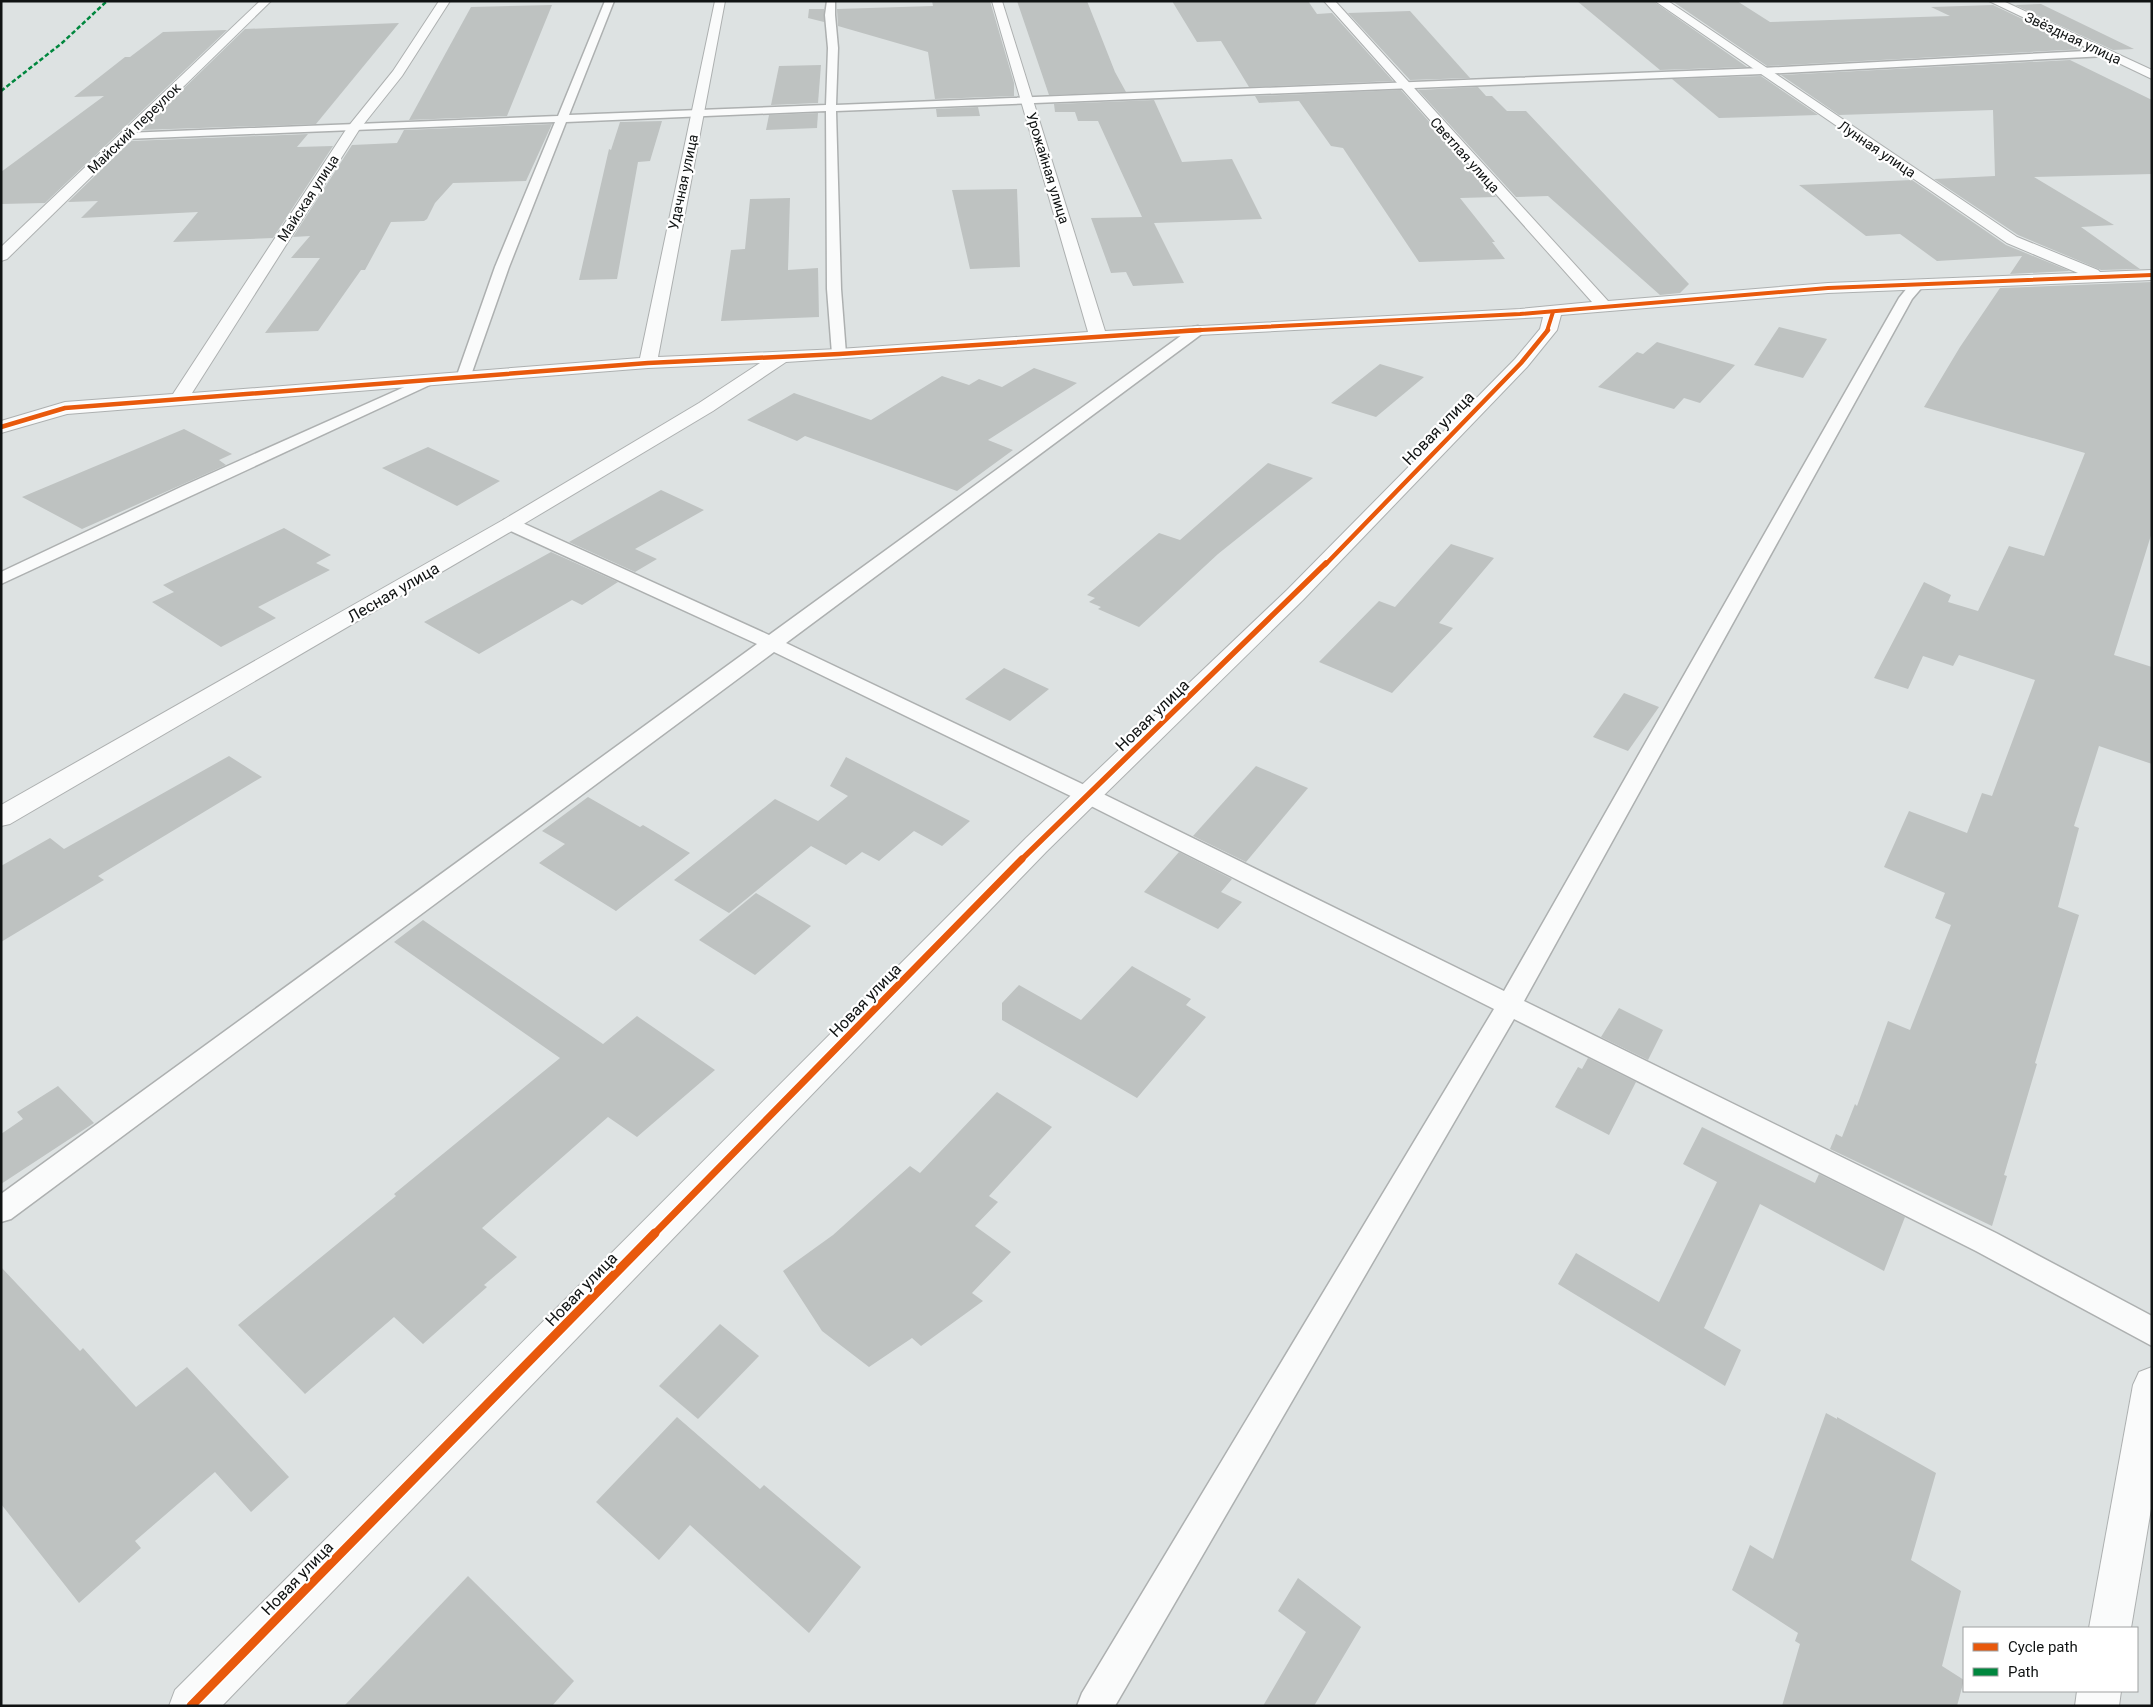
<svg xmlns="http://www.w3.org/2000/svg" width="2153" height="1707" viewBox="0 0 2153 1707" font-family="Roboto,sans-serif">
<rect width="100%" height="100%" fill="#dde2e2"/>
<g fill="#bec2c1">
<path d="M932 1H990L1014 83V96L935 99 928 52 838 26 837 9 933 6Z"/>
<path d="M1017 1H1087L1115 72 1126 92 1049 95Z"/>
<path d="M1172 1H1308L1317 14 1332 13 1393 81 1249 87 1221 41 1197 42Z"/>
<path d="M1577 1H1653L1747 67 1660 70Z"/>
<path d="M1672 1H1737L1770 22 1950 16 1931 7 1993 5 2085 49 1767 66Z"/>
<path d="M2041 4 2134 49 2113 50 2015 5Z"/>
<path d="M552 5 507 116 409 120 471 7Z"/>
<path d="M809 9H824V22L808 18Z"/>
<path d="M1410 11 1470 78 1410 80 1348 13Z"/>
<path d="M399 23 316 124 141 130 245 29Z"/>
<path d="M227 30 45 203 1 204V172L104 96 74 97 125 57H130L163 32Z"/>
<path d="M2070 60 2152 100V174L2034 177 2114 225 2081 227 2140 269 2101 270 2018 235 1934 179 1995 176 1993 110 1839 115 1781 75Z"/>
<path d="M821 65 818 103 771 105 779 66Z"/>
<path d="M1761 76 1818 115 1719 118 1672 79Z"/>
<path d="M1478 87 1486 96H1492L1507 111H1526L1689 284 1680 293 1660 295 1548 196 1516 197 1418 90Z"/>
<path d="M1401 90 1496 197 1460 198 1495 242H1492L1505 259 1419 262 1343 148 1331 146 1299 101 1259 103 1255 96Z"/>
<path d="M1154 100 1182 162 1232 159 1262 219 1154 223 1184 283 1133 286 1126 272 1111 273 1091 218 1142 217 1098 121H1078L1075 112H1055L1054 104Z"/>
<path d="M978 107 980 116 937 117 936 109Z"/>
<path d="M818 113 817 128 766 130 769 115Z"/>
<path d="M662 121 650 161 638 162 617 279 579 280 609 149 611 150 620 122Z"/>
<path d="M552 124 526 181 453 183 435 203 427 219 424 221 391 222 365 270H361L318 331 265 333 320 258H291L310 236 293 237 352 145 397 143 404 130Z"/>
<path d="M308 134 297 147 333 146 273 238 173 242 198 212 81 218 98 201 68 202 131 141Z"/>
<path d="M1912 180 2006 245 2070 271 2010 274 2022 256 1937 261 1900 234 1866 236 1799 185Z"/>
<path d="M1017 189 1020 267 970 269 952 190Z"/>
<path d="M790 198 788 270 818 268 819 317 721 321 731 250 745 249 750 199Z"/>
<path d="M2152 282V532L2114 655 2152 667V764L2099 746 2074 826 2079 828 2058 907 2079 915 2035 1063 2037 1064 2004 1175 2007 1176 1992 1226 1830 1149 1836 1134 1842 1137 1855 1104 1857 1106 1888 1021 1910 1030 1951 925 1935 918 1945 893 1884 867 1909 811 1967 833 1982 793 1992 796 2035 680 1959 655 1953 666 1923 656 1908 689 1874 678 1924 582 1951 595 1948 602 1978 611 2009 546 2044 556 2085 453 1924 407 1960 347 2000 288Z"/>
<path d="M1779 327 1827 339 1803 378 1754 365Z"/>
<path d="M1657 342 1735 365 1700 403 1684 398 1674 409 1598 387 1637 352 1643 354Z"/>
<path d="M1380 364 1424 377 1376 417 1331 403Z"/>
<path d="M1034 368 1077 383 988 440 1013 450 957 491 805 436 797 441 747 420 794 393 871 420 942 376 969 385 979 379 1002 387Z"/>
<path d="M184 429 232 454 219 460 226 465 82 529 22 497Z"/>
<path d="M428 447 500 481 457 506 382 468Z"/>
<path d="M1268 463 1313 478 1218 554 1139 627 1098 609 1101 607 1089 602 1095 598 1087 595 1159 533 1180 540Z"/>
<path d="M661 490 704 510 635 549 657 559 635 572 569 542Z"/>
<path d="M284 528 331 555 316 563 330 570 258 607 276 618 221 647 152 602 174 592 163 585Z"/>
<path d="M1451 544 1494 558 1439 623 1453 628 1392 693 1319 662 1379 601 1395 607Z"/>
<path d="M551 552 618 582 582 605 572 600 479 654 424 622Z"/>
<path d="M1004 668 1049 689 1010 721 965 699Z"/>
<path d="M1624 693 1659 707 1628 751 1593 737Z"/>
<path d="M229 756 262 777 98 876 104 880 1 942V866L50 838 64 849Z"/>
<path d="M846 757 970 821 942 846 914 831 879 861 862 852 846 865 811 846 729 913 674 880 775 799 818 821 848 796 830 786Z"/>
<path d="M1256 766 1308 788 1246 862 1193 836Z"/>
<path d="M588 797 640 827 643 825 690 853 616 911 539 863 565 844 542 831Z"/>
<path d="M1179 852 1232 879 1221 892 1242 902 1218 929 1144 892Z"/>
<path d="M756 893 811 926 755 975 699 940Z"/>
<path d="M423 920 603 1044 637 1016 715 1070 637 1137 608 1117 482 1228 517 1257 484 1285 487 1287 423 1344 394 1317 305 1394 238 1325 396 1196 394 1194 560 1058 394 942Z"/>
<path d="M1132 966 1191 999 1186 1005 1206 1017 1137 1098 1002 1020V1003L1019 985 1081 1020Z"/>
<path d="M1619 1008 1663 1030 1648 1060 1601 1037Z"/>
<path d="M1588 1058 1636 1082 1609 1135 1555 1107 1578 1067 1582 1069Z"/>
<path d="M58 1086 94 1123 1 1184V1134L23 1119 17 1112Z"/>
<path d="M997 1092 1052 1127 989 1196 998 1202 975 1226 1011 1252 972 1293 983 1301 921 1346 912 1338 869 1367 822 1331 783 1271 833 1235 910 1166 920 1173Z"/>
<path d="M1702 1127 1815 1183 1819 1174 1905 1217 1884 1271 1760 1204 1704 1328 1741 1350 1725 1386 1558 1284 1576 1253 1659 1302 1717 1182 1683 1164Z"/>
<path d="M1 1267 80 1351 83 1348 136 1407 187 1367 289 1477 251 1512 215 1472 135 1541 141 1548 79 1603 1 1504Z"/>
<path d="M720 1324 759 1356 698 1419 659 1386Z"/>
<path d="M1826 1413 1837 1419V1417L1936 1473 1911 1560 1961 1591 1942 1666 1964 1680 1957 1706H1782L1800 1644 1795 1641 1798 1633 1732 1590 1750 1545 1773 1559Z"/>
<path d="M677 1417 760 1489 764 1485 861 1567 809 1633 690 1525 659 1560 596 1502Z"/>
<path d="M468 1576 574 1681 552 1706H344Z"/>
<path d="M1298 1578 1361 1627 1314 1706H1263L1306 1632 1278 1611Z"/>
</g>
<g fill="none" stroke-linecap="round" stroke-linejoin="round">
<g stroke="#adb0b0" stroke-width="3">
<g id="service">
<path d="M605 1H614L569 115 826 105 828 48 825 15 827 1H835V15L838 48 836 105 1762 68 2106 50 2111 53 2106 56 1762 74 836 111 841 289 846 354 844 357H834L832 354 827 289 826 111 566 122 509 267 470 378 468 381H458L456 378 495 267 555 122 125 139 120 136 125 133 558 116Z"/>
<path d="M1917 281 1924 285 1912 299 1524 1001 1996 1233 2152 1316V1346L1976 1251 1514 1019 1115 1706H1077L1082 1693 1494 1009 1081 801 774 652 11 1219 1 1222V1194L757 644 504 528 501 524 504 520 510 519 516 520 769 635 1193 327 1198 326 1205 330 1203 333 786 643 1097 791 1504 991 1899 298 1912 282Z"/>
<path d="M429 376 434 377 436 380 434 383 1 584V572L183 486Z"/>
</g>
</g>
<g stroke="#adb0b0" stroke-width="2">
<g id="minor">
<path d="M260 1H271L7 259 1 261V247Z"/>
<path d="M439 1H450L402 76 359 130 192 393 640 358 715 1H725L658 357 839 349 1088 332 992 1H1002L1105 331 1520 309 1592 302 1324 1H1335L1608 301 1828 283 2078 273 2007 243 1655 1H1668L2017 237 2098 270 2100 272 2152 270V280L1828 293 1561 315 1557 330 1527 367 1303 600 1046 852 222 1706H169L175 1690 1026 838 1287 590 1515 359 1540 329 1543 317 1198 335 786 362 713 411 517 528 10 824 1 826V805L503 520 699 403 760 363 648 368 67 414 1 433V421L65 402 173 394 347 128 393 71Z"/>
<path d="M1989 1H2003L2152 70V79Z"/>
<path d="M2152 1367V1503L2131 1628H2089L2133 1385 2139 1372Z"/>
<path d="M2077 1691H2121L2119 1706H2075Z"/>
</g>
</g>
<use href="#service" fill="#fafbfb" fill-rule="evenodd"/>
<use href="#minor" fill="#fafbfb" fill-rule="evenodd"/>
<path stroke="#00873e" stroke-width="2.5" stroke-dasharray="4.5 2.5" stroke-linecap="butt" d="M1 91 62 43 107 1"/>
<g stroke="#fff" stroke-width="5.5">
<g id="cycleway-far4">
<path d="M1181 331 1520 314 1828 288 2152 275"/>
<path d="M1547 331 1553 312"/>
</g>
</g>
<g stroke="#fff" stroke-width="7">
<g id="cycleway-far3">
<path d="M1 427 65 408 648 363 839 354 1201 330"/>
<path d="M1325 565 1521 363 1548 330"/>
</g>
</g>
<g stroke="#fff" stroke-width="8">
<path id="cycleway-far2" d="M1021 860 1326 563"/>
</g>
<g stroke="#fff" stroke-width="10">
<path id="cycleway-far1" d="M654 1234 1022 859"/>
</g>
<g stroke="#fff" stroke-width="12">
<path id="cycleway" d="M191 1706 655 1233"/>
</g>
<use href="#cycleway-far4" stroke="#e8590c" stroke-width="4"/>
<use href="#cycleway-far3" stroke="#e8590c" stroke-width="4.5"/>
<use href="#cycleway-far2" stroke="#e8590c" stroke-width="5.5"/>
<use href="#cycleway-far1" stroke="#e8590c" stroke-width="7"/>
<use href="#cycleway" stroke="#e8590c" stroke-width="9"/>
</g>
<g text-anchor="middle" stroke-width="4.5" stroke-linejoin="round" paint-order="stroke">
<g font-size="14" fill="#101313" stroke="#fff">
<text transform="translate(2073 38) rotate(25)" y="5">Звёздная улица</text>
<text transform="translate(134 128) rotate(-44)" y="5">Майский переулок</text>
<text transform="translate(1877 149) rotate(34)" y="5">Лунная улица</text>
<text transform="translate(1465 155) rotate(48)" y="5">Светлая улица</text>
<text transform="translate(1048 168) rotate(73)" y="5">Урожайная улица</text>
<text transform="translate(683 182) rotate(-78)" y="5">Удачная улица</text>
<text transform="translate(308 198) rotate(-57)" y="5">Майская улица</text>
</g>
<g font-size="16" fill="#101313" stroke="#fff">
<text transform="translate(1438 428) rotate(-46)" y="6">Новая улица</text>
<text transform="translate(393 592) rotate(-30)" y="6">Лесная улица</text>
<text transform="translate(1152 715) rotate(-44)" y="6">Новая улица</text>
<text transform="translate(865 1000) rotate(-46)" y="6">Новая улица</text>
<text transform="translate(581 1289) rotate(-46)" y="6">Новая улица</text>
<text transform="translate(297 1578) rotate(-46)" y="6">Новая улица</text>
</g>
</g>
<rect width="2153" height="1707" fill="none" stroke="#101313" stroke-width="5"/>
<rect x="1963" y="1627" width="175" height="65" fill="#ffffff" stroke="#9fa1a1"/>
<rect x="1973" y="1643" width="25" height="8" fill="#e8590c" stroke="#9fa1a1"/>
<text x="2008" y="1652" font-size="15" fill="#101313">Cycle path</text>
<rect x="1973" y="1668" width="25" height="8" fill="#00873e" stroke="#9fa1a1"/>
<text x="2008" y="1677" font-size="15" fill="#101313">Path</text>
</svg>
